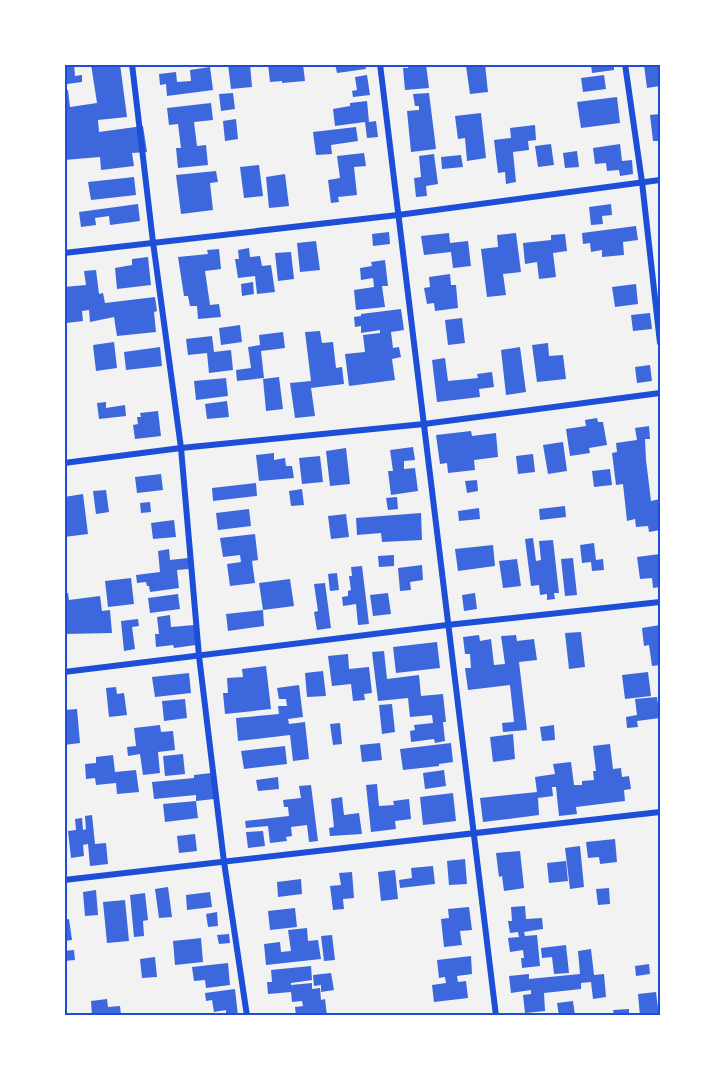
<svg xmlns="http://www.w3.org/2000/svg" width="725" height="1080" viewBox="0 0 725 1080" font-family="'Nunito Sans',sans-serif">
<rect width="100%" height="100%" fill="#f2f2f2"/>
<g fill="#3d67dc">
<path d="M65 64H74L75 76 82 75V82L67 84Z"/>
<path d="M91 64H120L127 117 98 120 99 132 143 126 147 152 132 153 134 166 101 170 100 157 64 160V90H68L70 107 97 103Z"/>
<path d="M228 64H250L252 87 231 89Z"/>
<path d="M268 64H303L305 81 282 83V81L270 82Z"/>
<path d="M335 64H365L366 69 337 73Z"/>
<path d="M408 64H426L429 88 405 90 403 68H408Z"/>
<path d="M485 64 488 92 470 94 466 66Z"/>
<path d="M591 64H614V70L592 73Z"/>
<path d="M660 64V86L647 88 644 65Z"/>
<path d="M210 67 213 90 167 96 166 84 160 85 159 74 176 72 177 82 191 81 190 70Z"/>
<path d="M367 75 370 95 353 97 352 91 357 90 355 77Z"/>
<path d="M604 75 606 89 583 92 581 78Z"/>
<path d="M233 93 235 109 221 111 219 94Z"/>
<path d="M429 93 436 149 411 152 407 111 419 110V106H415L413 94Z"/>
<path d="M617 97 620 123 581 128 577 102Z"/>
<path d="M367 101 369 122 376 121 378 137 367 138 365 122 335 126 333 109 350 106V103Z"/>
<path d="M211 103 213 120 194 122 197 146 206 145 208 165 178 168 176 148H181L178 124 169 125 167 108Z"/>
<path d="M481 113 486 158 467 161 465 138 458 139 455 116Z"/>
<path d="M660 114V141H653L650 115Z"/>
<path d="M236 119 238 139 225 141 223 121Z"/>
<path d="M535 125 536 140 528 141 529 150 513 152 516 182 506 184 505 172 498 173 494 140 511 138 510 128Z"/>
<path d="M356 127 358 141 331 145 332 154 316 155 313 132Z"/>
<path d="M551 144 554 165 538 167 535 146Z"/>
<path d="M620 144 622 161 632 160 633 174 620 176 619 170 607 171 606 163 595 164 593 148Z"/>
<path d="M577 151 579 167 565 168 563 153Z"/>
<path d="M364 153 366 166 354 167 357 195 338 197 339 202 331 203 328 180 340 178 337 156Z"/>
<path d="M434 154 438 184 426 186 427 196 416 197 414 178 421 177 419 156Z"/>
<path d="M461 155 463 167 442 169 441 157Z"/>
<path d="M259 165 263 196 244 198 240 167Z"/>
<path d="M216 171 218 182 210 183 213 210 181 214 176 175Z"/>
<path d="M285 174 289 206 269 208 266 177Z"/>
<path d="M134 177 136 195 91 200 88 182Z"/>
<path d="M138 204 140 221 110 225 109 216 95 218 96 225 81 227 79 212Z"/>
<path d="M611 204 612 215 602 216 603 224 591 225 589 207Z"/>
<path d="M636 226 638 240 623 242 624 255 602 257V250L591 252 590 243 583 244 582 233Z"/>
<path d="M389 232 390 244 373 246 372 234Z"/>
<path d="M449 233 450 243 468 241 471 266 453 268 451 252 424 255 421 236Z"/>
<path d="M516 233 521 272 503 274 506 295 487 297 481 249 498 247 497 235Z"/>
<path d="M565 234 567 251 553 253 556 277 539 279 537 262 525 264 523 243 551 240V235Z"/>
<path d="M316 241 320 270 300 272 297 243Z"/>
<path d="M249 248 250 257 260 256 262 266 271 265 275 292 257 294 255 276 238 278 235 259H239L238 250Z"/>
<path d="M219 249 221 269 205 271 210 305 219 304 221 317 198 319 197 306H190L188 296H184L178 257 208 254 207 250Z"/>
<path d="M291 252 294 279 278 281 275 253Z"/>
<path d="M148 257 151 285 117 289 115 268 132 265V259Z"/>
<path d="M385 260 388 286H382L385 307 356 310 354 290 374 287 373 278 361 280 360 268 372 266 371 262Z"/>
<path d="M96 270 99 294 103 293 105 303 155 297 157 311 154 312 156 332 117 336 114 317 90 322 89 310 82 311 83 321 66 323 64 287 86 285 84 271Z"/>
<path d="M450 274 451 285H456L458 308 435 311 434 303 427 304 424 288 430 287 429 277Z"/>
<path d="M253 282 254 294 242 296 241 284Z"/>
<path d="M636 284 638 304 615 307 612 287Z"/>
<path d="M401 309 404 330 391 332 393 348 399 347 401 357 392 359 395 380 349 386 345 354 365 352 363 335 380 333V330L361 333V326L355 327 354 317 361 316V314Z"/>
<path d="M650 313 652 329 633 331 631 315Z"/>
<path d="M462 318 465 343 448 345 445 320Z"/>
<path d="M240 325 242 342 221 345 219 328Z"/>
<path d="M320 331 322 343 333 342 336 368 342 367 344 384 311 388 315 416 295 418 290 383 311 381 305 332Z"/>
<path d="M283 332 285 348 261 351 264 378 237 381 236 370 251 368 248 347 260 345 259 335Z"/>
<path d="M212 336 214 352 231 350 233 370 209 373 207 353 188 355 186 339Z"/>
<path d="M114 342 117 368 96 371 93 345Z"/>
<path d="M548 343 549 356 563 355 566 379 537 382 532 345Z"/>
<path d="M160 347 162 366 126 370 124 352Z"/>
<path d="M520 347 526 392 506 395 501 350Z"/>
<path d="M445 358 448 381 478 378 477 374 492 372 494 387 479 389 480 397 437 402 432 360Z"/>
<path d="M650 365 652 381 637 383 635 367Z"/>
<path d="M279 377 283 409 266 411 263 379Z"/>
<path d="M226 378 228 396 196 400 194 381Z"/>
<path d="M227 401 229 417 207 419 205 404Z"/>
<path d="M106 402V408L125 405 126 416 99 419 97 403Z"/>
<path d="M158 411 161 436 135 439 133 425 138 424 137 417H141L140 413Z"/>
<path d="M597 418 598 422H603L607 445 589 448 590 453 570 456 566 429 586 426 585 420Z"/>
<path d="M649 426 650 439H645L646 460 651 501 660 499V530L649 532 648 526 636 527 635 519 627 521 623 484 616 485 612 453 617 452 616 443 637 440 635 428Z"/>
<path d="M471 431 472 436 496 433 498 457 474 460 475 470 448 473 447 463 440 464 436 435Z"/>
<path d="M563 442 567 471 548 474 543 445Z"/>
<path d="M413 447 415 460 404 461V469L415 468 418 491 391 495 388 471H393L390 450Z"/>
<path d="M346 448 350 484 330 486 326 451Z"/>
<path d="M274 453V460L285 458 286 466H292L294 478 259 481 256 455Z"/>
<path d="M533 454 535 472 518 474 516 456Z"/>
<path d="M320 456 323 482 302 484 299 458Z"/>
<path d="M610 469 612 485 594 487 592 471Z"/>
<path d="M161 474 163 490 137 493 135 477Z"/>
<path d="M477 480 478 491 467 493 465 481Z"/>
<path d="M256 483 257 496 213 501 212 488Z"/>
<path d="M302 489 304 505 291 506 289 491Z"/>
<path d="M106 490 109 512 96 514 93 491Z"/>
<path d="M83 494 88 534 64 537V497Z"/>
<path d="M397 497 398 509 388 510 386 498Z"/>
<path d="M150 502 151 512 141 513 140 503Z"/>
<path d="M565 506 566 517 540 520 539 509Z"/>
<path d="M479 508 480 519 459 521 458 511Z"/>
<path d="M249 509 251 526 218 530 216 513Z"/>
<path d="M421 513 422 540 382 542 381 533 357 535 356 518Z"/>
<path d="M346 514 349 537 331 539 328 516Z"/>
<path d="M174 520 176 537 153 539 151 523Z"/>
<path d="M255 534 258 560 252 561 255 583 230 586 227 564 241 562 240 555 223 557 220 538Z"/>
<path d="M533 538 536 561 541 560 539 541 553 540 559 593H554L555 599 547 600V594L540 595 539 585 531 586 525 539Z"/>
<path d="M594 543 596 560 603 559 604 570 592 571 591 562 582 563 580 545Z"/>
<path d="M493 545 495 566 458 571 455 549Z"/>
<path d="M169 549 170 560 188 558 189 569 177 570 179 588 150 592 149 586H147L146 582 137 583 136 575 160 572 158 551Z"/>
<path d="M660 554V587L653 588 652 578 640 579 637 557Z"/>
<path d="M394 555V566L379 567 378 556Z"/>
<path d="M573 558 577 595 565 596 561 559Z"/>
<path d="M517 559 521 586 503 588 499 561Z"/>
<path d="M422 565 423 580 410 582 411 590 400 591 398 568Z"/>
<path d="M362 566 369 624 358 625 356 604 343 606 342 597 348 596V591L351 590 349 576H352L351 567Z"/>
<path d="M337 573 339 590 330 591 328 574Z"/>
<path d="M131 578 134 604 108 607 105 581Z"/>
<path d="M290 579 294 606 263 610 259 583Z"/>
<path d="M325 583 331 628 317 630 314 612 318 611 314 584Z"/>
<path d="M64 593H68L69 600 100 596 102 611 110 610 112 633 64 634Z"/>
<path d="M388 593 391 614 373 616 370 595Z"/>
<path d="M475 593 477 609 464 611 462 595Z"/>
<path d="M178 594 180 609 150 613 148 598Z"/>
<path d="M263 610 264 626 228 631 226 614Z"/>
<path d="M170 615 171 627 194 625 196 645 174 648 173 645 156 647 155 634H159L157 617Z"/>
<path d="M138 619 139 626 132 627 135 649 124 651 121 621Z"/>
<path d="M660 625V665L652 666 649 645 644 646 642 628Z"/>
<path d="M581 632 585 667 569 669 565 633Z"/>
<path d="M479 635 480 641 491 639 494 665 505 664 501 636 516 635 517 641 534 639 537 660 519 662 527 730 503 732 502 723 514 722 510 685 468 690 465 668H471L470 654H465L463 637Z"/>
<path d="M437 642 440 668 396 673 393 647Z"/>
<path d="M384 651 387 679 419 675 421 696 443 694 446 722H443L445 741 435 743 434 739 411 742 410 731 415 730 414 725 433 723 432 715 410 717 408 698 378 701 372 652Z"/>
<path d="M348 654 349 669 369 667 372 693 364 694 365 700 353 701 351 684 332 686 328 656Z"/>
<path d="M266 666 271 709 225 714 223 693H228L227 678 243 677 242 669Z"/>
<path d="M323 671 326 696 307 697 305 673Z"/>
<path d="M648 672 651 696 625 699 622 675Z"/>
<path d="M189 673 191 693 155 697 152 677Z"/>
<path d="M299 685 303 717 288 719 289 724 305 722 309 759 293 761 290 735 238 741 236 718 279 714 278 706H287L286 699H279L277 688Z"/>
<path d="M116 687 117 694 124 693 127 715 109 717 106 688Z"/>
<path d="M657 697 660 718 637 721 638 727 627 728 626 717 637 715 635 699Z"/>
<path d="M185 699 187 718 164 721 162 701Z"/>
<path d="M392 704 395 732 382 734 379 705Z"/>
<path d="M77 709 80 743 64 745V710Z"/>
<path d="M340 723 342 744 333 745 330 724Z"/>
<path d="M160 725 161 732 173 731 175 750 158 752 160 773 143 775 140 754 128 756 127 747 136 746 134 728Z"/>
<path d="M554 725 555 740 542 741 540 727Z"/>
<path d="M513 734 515 759 493 762 490 737Z"/>
<path d="M380 743 382 760 362 762 360 745Z"/>
<path d="M451 743 453 762 439 764V766L403 770 400 749Z"/>
<path d="M610 744 613 769 621 768 622 777 629 776 631 789 624 790 625 801 576 807 577 814 559 816 556 787H552L553 796 538 798 539 815 483 822 480 798 537 792 535 777 555 774 553 764 571 762 574 785H582V781L594 780 593 771H596L593 746Z"/>
<path d="M285 746 287 764 244 769 241 751Z"/>
<path d="M183 754 185 774 165 776 163 756Z"/>
<path d="M113 755 115 772 136 770 139 792 117 794 116 783 96 785 95 778 86 779 85 764 96 763V757Z"/>
<path d="M444 770 446 786 425 789 423 773Z"/>
<path d="M211 773 214 799 196 801V795L154 799 152 782 194 778V775Z"/>
<path d="M278 777 279 789 258 791 256 780Z"/>
<path d="M377 784 379 806 394 805 393 801 409 799 411 819 395 821 396 829 371 832 366 785Z"/>
<path d="M311 785 318 841 309 842 307 825 291 827 292 836 286 837 287 841 270 843 268 826 246 828 245 821 289 816 288 807H284L283 800 301 798 299 786Z"/>
<path d="M453 793 456 821 423 825 420 797Z"/>
<path d="M342 797 344 815 359 813 362 834 330 836 329 828 334 827 331 799Z"/>
<path d="M196 801 198 818 165 822 163 804Z"/>
<path d="M92 815 95 844 106 843 108 864 90 866 88 844 83 845 84 856 71 858 68 831 76 830 75 819 82 818 83 830 86 829 85 816Z"/>
<path d="M263 831 265 846 248 848 246 832Z"/>
<path d="M195 834 197 851 179 853 177 836Z"/>
<path d="M615 839 617 862 600 864 599 857 588 858 586 842Z"/>
<path d="M580 846 584 887 570 889 565 848Z"/>
<path d="M520 851 524 888 504 891 502 876 499 877 496 853Z"/>
<path d="M465 859 467 884 449 885 447 861Z"/>
<path d="M566 861 568 881 549 883 547 863Z"/>
<path d="M433 866 435 884 400 888 399 880 412 878 411 868Z"/>
<path d="M395 870 398 899 381 901 378 872Z"/>
<path d="M352 872 354 898 343 899 344 909 333 910 330 886 341 885 339 873Z"/>
<path d="M301 879 302 894 278 897 277 882Z"/>
<path d="M168 887 172 917 159 918 155 889Z"/>
<path d="M609 888 610 904 598 905 596 889Z"/>
<path d="M96 890 98 915 85 916 83 892Z"/>
<path d="M210 892 212 907 187 910 186 895Z"/>
<path d="M145 893 148 920 143 921 144 936 134 937 130 895Z"/>
<path d="M125 900 129 941 107 943 103 902Z"/>
<path d="M525 906 526 919 542 918 543 929 524 932 525 936 537 935 540 966 522 968 521 958H524L523 950 510 952 508 938 519 937 518 932 510 933 508 921H512L511 907Z"/>
<path d="M469 907 472 930 460 931 462 945 444 947 441 919 449 918 448 909Z"/>
<path d="M295 908 297 927 270 930 268 911Z"/>
<path d="M217 912 218 926 208 927 206 914Z"/>
<path d="M69 919 72 940 64 941V920Z"/>
<path d="M307 928 308 941 318 940 321 959 266 965 264 944 280 942 281 952 291 951 288 930Z"/>
<path d="M229 934 230 943 219 944 217 935Z"/>
<path d="M332 935 335 960 324 961 321 936Z"/>
<path d="M201 938 203 962 175 965 173 941Z"/>
<path d="M566 945 569 973 554 974 552 957 542 958 541 948Z"/>
<path d="M591 949 594 975 604 974 606 997 593 999 591 982 581 983V989L544 993 545 1011 525 1013 523 995 531 994V990L511 993 509 976 529 974V979L580 974 578 951Z"/>
<path d="M74 950 75 960 64 961V951Z"/>
<path d="M471 956 472 974 457 976 458 982 466 981 468 998 434 1002 432 985 446 983 445 977 439 978 437 960Z"/>
<path d="M155 957 157 977 142 978 140 959Z"/>
<path d="M228 963 230 985 206 988 205 980 194 981 192 967Z"/>
<path d="M649 964 650 974 636 976 635 966Z"/>
<path d="M311 966 312 980 291 983V985L312 983V989L320 988 321 1000 325 999 327 1016H296L295 1007 303 1006 302 1001 292 1002 291 992 268 994 267 982H272L271 970Z"/>
<path d="M331 973 334 990 321 992V985L314 986 313 975Z"/>
<path d="M235 989 238 1016H226V1010L214 1012 212 1000 206 1001 205 993Z"/>
<path d="M656 992 659 1016H640L638 994Z"/>
<path d="M107 999 108 1007 120 1006 121 1016H92L91 1001Z"/>
<path d="M573 1001 575 1016H559L557 1003Z"/>
<path d="M629 1009V1016H614L613 1010Z"/>
</g>
<g fill="none" stroke-linecap="round" stroke-linejoin="round">
<g stroke="#1d4ed8" stroke-width="6">
<path d="M132 64 153 242 181 448 199 656 224 862 247 1016"/>
<path d="M380 64 496 1016"/>
<path d="M625 64 642 182 660 343"/>
<path d="M64 253 398 215 660 180"/>
<path d="M64 463 181 448 424 424 660 393"/>
<path d="M64 672 447 625 660 602"/>
<path d="M64 880 660 812"/>
</g>
</g>
<rect width="725" height="1080" fill="none" stroke="#ffffff" stroke-width="132"/>
<rect x="66" y="66" width="593" height="948" fill="none" stroke="#1d4ed8" stroke-width="2"/>
</svg>
